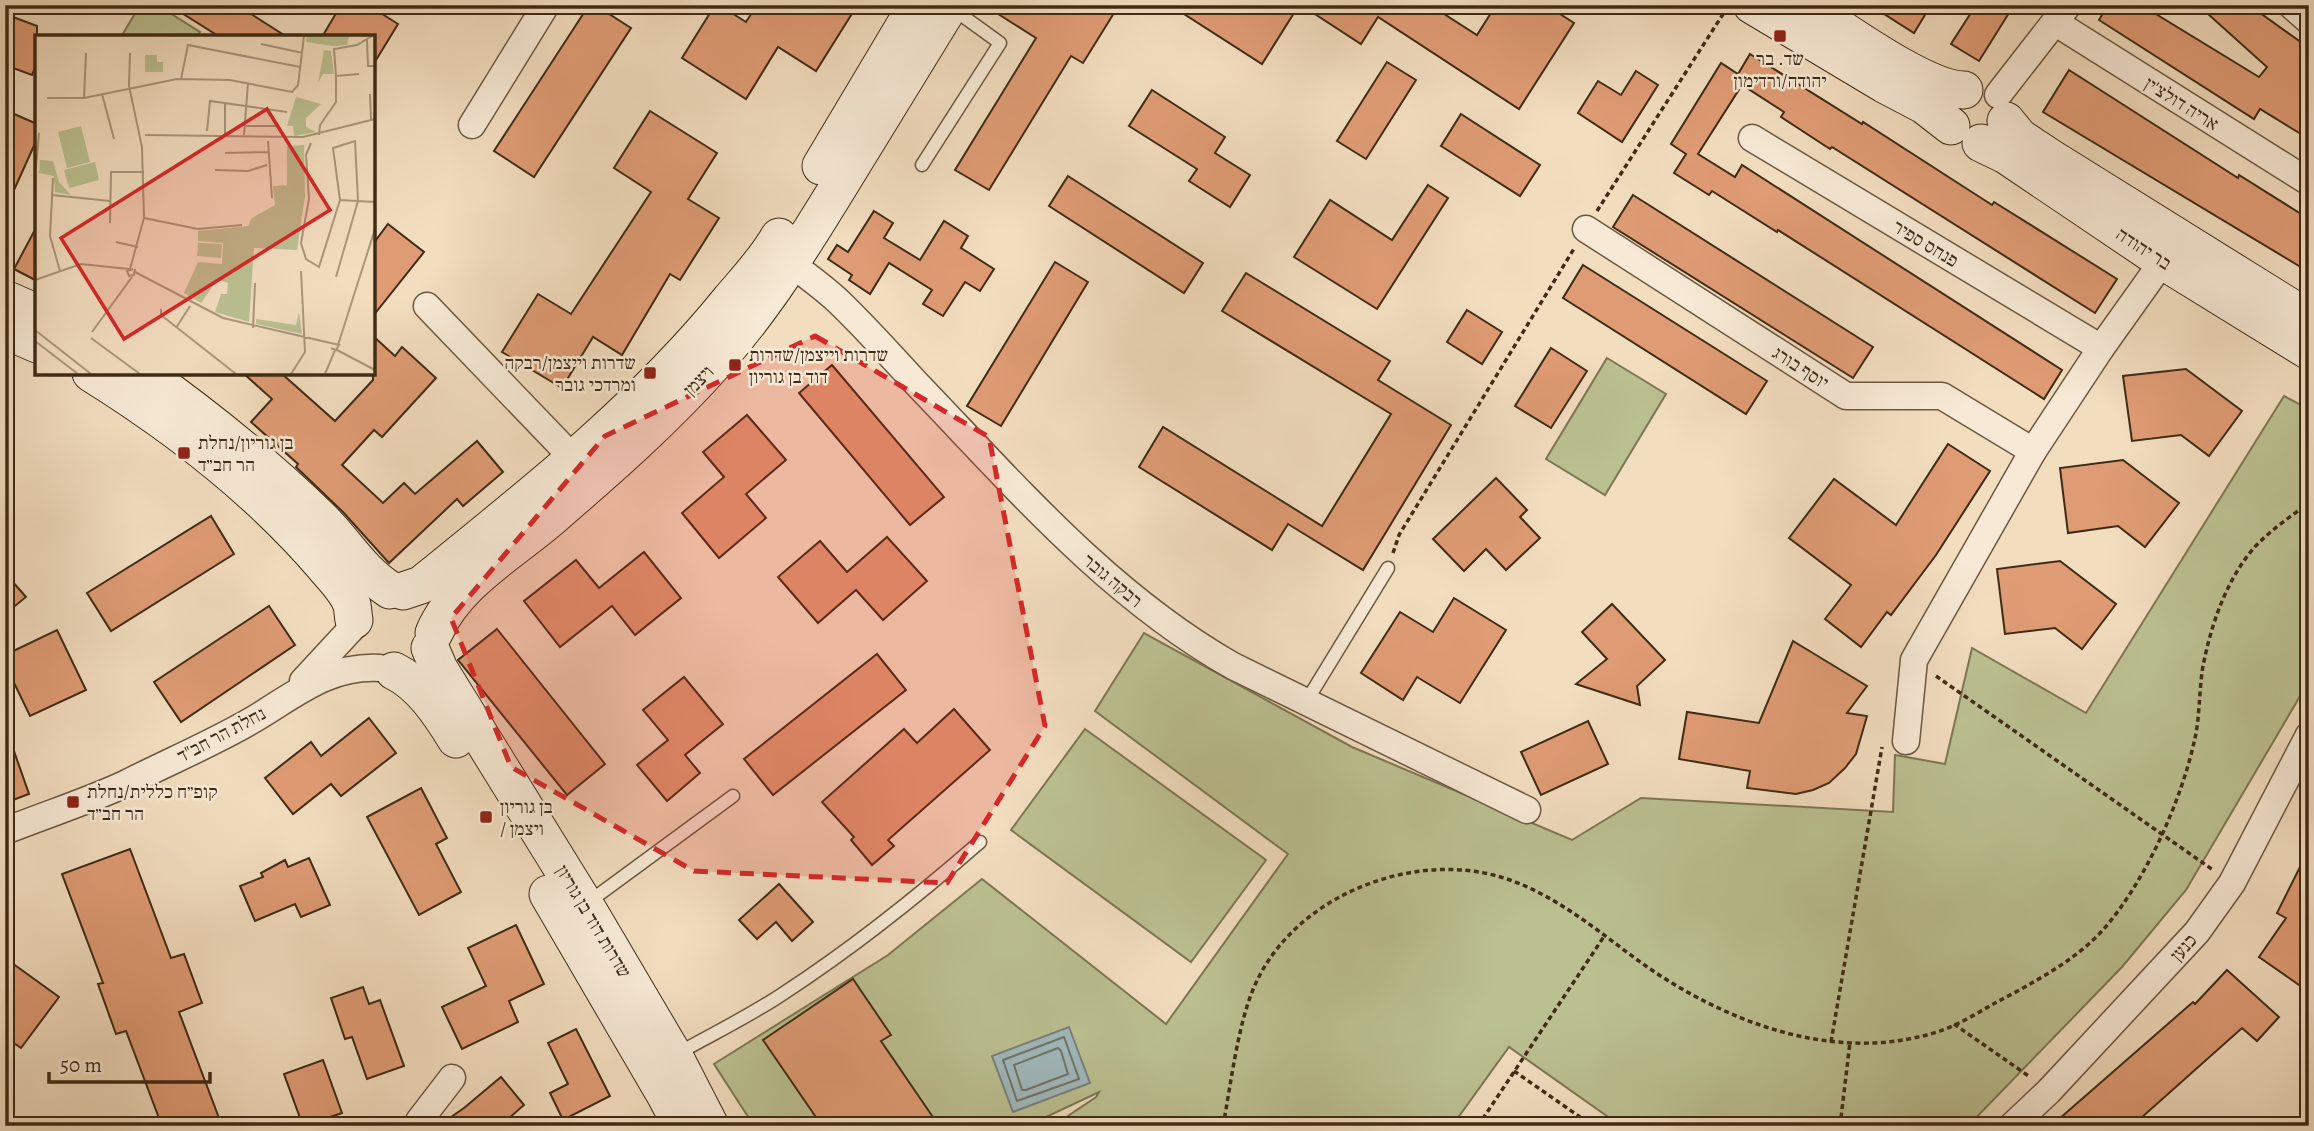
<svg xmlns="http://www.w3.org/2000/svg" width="2314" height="1131" viewBox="0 0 2314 1131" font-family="Alegreya,'Frank Ruhl Libre',serif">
<rect width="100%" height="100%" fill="#f2ddbf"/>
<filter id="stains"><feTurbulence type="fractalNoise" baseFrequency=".00286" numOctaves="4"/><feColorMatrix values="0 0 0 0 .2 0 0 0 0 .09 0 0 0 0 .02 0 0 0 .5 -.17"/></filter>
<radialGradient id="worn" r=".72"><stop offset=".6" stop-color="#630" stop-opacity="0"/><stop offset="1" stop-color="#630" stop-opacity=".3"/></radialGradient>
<g fill="#bbc091" stroke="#7d7653" stroke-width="2">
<path d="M140 5H157L200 32 196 37H121Z"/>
<path d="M1607 358 1666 394 1605 495 1546 459Z"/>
<path d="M2284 396 2309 409V681L2186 890 2122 967 1968 1126H1621L1509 1047 1452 1126H1053L1096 1097 1099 1092 1027 1126H754L714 1064 888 955 982 879 1166 1024 1288 854 1095 711 1144 633 1352 747 1572 840 1641 798 1893 812 1895 755 1945 764 1972 648 2086 713Z"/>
<path d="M1085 729 1266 860 1191 962 1011 830Z"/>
</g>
<path fill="#a0b9bd" stroke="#79807a" stroke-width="2" d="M1069 1027 1090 1083 1013 1112 992 1056Z"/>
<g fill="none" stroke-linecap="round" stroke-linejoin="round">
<g stroke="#707269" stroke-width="2">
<path d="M1064 1037 1079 1079 1017 1101 1003 1060Z"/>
<path d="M1058 1048 1061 1051 1068 1074 1026 1090H1022L1014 1065Z"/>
</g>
</g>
<g fill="#df9b74" stroke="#3f2b15" stroke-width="2">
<path d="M169 5H237L287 37H220Z"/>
<path d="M341 5H368L398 24 373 65V37H322Z"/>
<path d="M589 5H595L631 28 534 177 494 151Z"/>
<path d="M715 5H719L746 22 757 5H842L853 12 816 71 778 47 746 99 682 58Z"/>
<path d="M984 5H1119L1083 63 1071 56 989 190 955 170 1036 38Z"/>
<path d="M1170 5H1299L1262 64Z"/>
<path d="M1301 5H1430L1477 35 1496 5H1546L1574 23 1519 109 1378 17 1361 44Z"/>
<path d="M1870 5H1931L1914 33Z"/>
<path d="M1976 5H2014L1979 61 1951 44Z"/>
<path d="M2108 5H2141L2259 77 2267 67 2198 5H2249L2309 48V139L2260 109 2254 119 2099 20Z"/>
<path d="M5 14 37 26V62L32 75 5 65Z"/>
<path d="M1750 54 1862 124 1863 122 1992 205 1994 202 2117 279 2095 313 1832 147 1830 149 1781 117 1784 112 1742 85 1698 154 1735 177 1742 165 2062 370 2044 399 1778 230 1777 232 1712 191 1709 195 1674 173 1686 154 1671 144 1721 63 1738 74Z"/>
<path d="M1387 62 1416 80 1366 159 1337 141Z"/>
<path d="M2069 70 2238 178 2239 175 2309 219V272L2043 112Z"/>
<path d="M1636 71 1658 85 1622 142 1578 113 1598 81 1621 95Z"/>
<path d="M1152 90 1225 137 1215 153 1250 175 1230 207 1189 181 1197 169 1129 126Z"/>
<path d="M5 110 37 124V139L5 210Z"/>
<path d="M650 111 717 153 688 199 719 218 680 280 670 274 622 355 593 337 562 388 502 352 538 294 571 314 651 192 614 168Z"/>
<path d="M1461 114 1540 165 1520 196 1441 146Z"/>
<path d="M1068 176 1203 263 1184 293 1049 206Z"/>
<path d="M1428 185 1448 198 1377 309 1294 257 1330 200 1392 240Z"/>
<path d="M1633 195 1873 347 1853 378 1613 227Z"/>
<path d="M874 211 893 223 884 238 920 260 944 221 968 236 961 248 994 269 980 291 965 282 943 316 923 304 932 290 889 263 870 294 849 280 852 275 828 259 837 245 848 252Z"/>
<path d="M388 224 424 252 373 316V244Z"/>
<path d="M37 226V281L14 269Z"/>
<path d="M1055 262 1088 282 1001 426 967 406Z"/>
<path d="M1583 265 1767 381 1746 414 1563 298Z"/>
<path d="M1246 273 1390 361 1378 380 1451 425 1363 570 1288 524 1272 550 1139 467 1163 427 1322 526 1391 414 1222 311Z"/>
<path d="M1467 310 1502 332 1482 364 1447 342Z"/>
<path d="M373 336 395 356 402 347 436 378 382 437 374 430 342 465 383 503 404 483 415 494 477 441 503 472 463 506 457 499 389 563 343 512 296 467 298 464 251 422 272 399 243 373H281L335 421 373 380Z"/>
<path d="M1551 348 1587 371 1551 428 1515 406Z"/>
<path d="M832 365 944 497 910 525 799 393Z"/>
<path d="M2186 369 2242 411 2209 456 2181 435 2132 441 2123 376Z"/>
<path d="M747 415 786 460 746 494 766 518 719 558 682 513 724 477 703 452Z"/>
<path d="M1948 444 1990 471 1936 555 1891 615 1887 612 1861 647 1825 619 1851 585 1789 538 1834 479 1896 525Z"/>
<path d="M2123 460 2179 503 2145 547 2118 526 2068 533 2060 468Z"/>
<path d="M1496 478 1527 510 1520 517 1540 538 1506 570 1486 549 1464 571 1433 539Z"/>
<path d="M211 516 234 554 111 631 87 593Z"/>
<path d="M887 537 927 581 883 620 856 590 818 623 778 577 820 541 847 572Z"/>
<path d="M644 552 681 598 635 635 612 606 560 647 524 601 576 560 599 588Z"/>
<path d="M2060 561 2116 604 2082 649 2055 628 2005 634 1997 569Z"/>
<path d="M5 573 26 597 5 614Z"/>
<path d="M1454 598 1506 630 1460 703 1417 677 1403 700 1361 673 1400 612 1433 632Z"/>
<path d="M1612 604 1665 660 1637 686 1640 705 1576 684 1607 659 1582 632Z"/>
<path d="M269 606 295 645 181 722 154 682Z"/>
<path d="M497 629 605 764 567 795 458 660Z"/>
<path d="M57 630 86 690 30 716 5 664V655Z"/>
<path d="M1793 641 1867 686 1847 713 1867 716 1856 754 1845 768 1829 783 1813 790 1796 794 1747 788 1750 771 1679 759 1687 712 1759 723Z"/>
<path d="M877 654 906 690 773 795 744 759Z"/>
<path d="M684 677 723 724 685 755 700 773 667 801 637 765 668 740 643 710Z"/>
<path d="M954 709 990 750 888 840 894 846 872 865 851 840 854 837 822 802 904 729 917 743Z"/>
<path d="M369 718 396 753 341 796 331 784 293 814 265 778 311 742 321 756Z"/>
<path d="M1588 721 1608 764 1541 795 1521 752Z"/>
<path d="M5 734H8L29 794 5 803Z"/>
<path d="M421 788 447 838 436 844 461 892 419 915 367 817Z"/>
<path d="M130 849 171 958 184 954 202 1003 179 1012 222 1126H162L126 1031 116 1034 98 984 103 983 62 874Z"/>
<path d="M2309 849V992L2259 957 2286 918 2277 913Z"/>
<path d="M309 858 330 905 301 917 295 904 255 921 240 886 263 877 261 873 285 860 288 867Z"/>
<path d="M779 884 813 922 792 941 776 922 757 939 739 920Z"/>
<path d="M516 925 544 984 509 1001 518 1022 462 1049 442 1007 486 986 468 948Z"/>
<path d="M12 963 59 997 21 1048 5 1037V973Z"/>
<path d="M2227 970 2279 1017 2257 1041 2242 1028 2132 1126H2051L2193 1002 2195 1004Z"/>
<path d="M853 979 891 1035 881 1041 939 1126H822L763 1040Z"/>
<path d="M363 987 369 1004 380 1000 404 1066 367 1079 352 1037 345 1039 331 998Z"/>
<path d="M576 1029 610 1096 563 1120 550 1093 568 1084 548 1043Z"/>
<path d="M323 1060 342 1113 303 1126 284 1074Z"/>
<path d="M501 1077 524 1105 500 1126H438L464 1108Z"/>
</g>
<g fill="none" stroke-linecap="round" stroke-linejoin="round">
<g stroke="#6c5840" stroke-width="15">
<g id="lane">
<path d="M922 165 1000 43 953 9"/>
<path d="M1306 702 1388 568"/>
<path d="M586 904 733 796"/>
<path d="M677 1054C712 1034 750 1016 784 993 853 948 917 897 980 842"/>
</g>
</g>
<g stroke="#6c5840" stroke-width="29">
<g id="street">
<path d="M2291 5 2309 21"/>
<path d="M2056 23 2309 182"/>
<path d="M1998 95 2068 5"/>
<path d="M472 125 546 5"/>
<path d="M1752 138 2101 348"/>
<path d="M1586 229 1846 396H1942L2033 451"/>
<path d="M776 253C797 268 820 284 839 302 866 328 891 356 916 383 1015 486 1108 595 1233 666L1527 810"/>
<path d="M427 306 573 458"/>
<path d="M303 681 353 627"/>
<path d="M1906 741 1914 660 2033 451 2101 348 2163 261"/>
<path d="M5 831C45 815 86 802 125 784 166 763 209 745 249 722 293 697 326 665 380 668"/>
<path d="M421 1126 419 1121 452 1078"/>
<path d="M2012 1126 2049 1091 2197 932 2232 883 2309 735"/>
</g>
</g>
<g stroke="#3f2b15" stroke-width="39">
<g id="secondary">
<path d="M1752 5 1884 84 1924 105 1951 126"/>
<path d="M1805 5C1841 28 1925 90 1964 90"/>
<path d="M2006 121 2019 137 2049 157 2309 319"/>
<path d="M1981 143 2006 155 2163 261 2309 351"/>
<path d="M821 166 917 5"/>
<path d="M5 299 37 313"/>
<path d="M5 330 37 344"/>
<path d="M91 373C176 426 259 490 324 566 334 578 347 590 352 605 353 609 353 616 354 620"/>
<path d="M144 373C206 417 264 464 319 517 345 542 359 570 390 590"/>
<path d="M403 591 421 585C530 497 642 409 730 300 747 280 766 260 779 237"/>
<path d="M434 633C456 582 512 552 553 516 610 467 668 416 718 359 766 305 804 243 842 181 878 123 914 64 950 5"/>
<path d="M430 648 439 669 585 905 674 1056 710 1126"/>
<path d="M394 671C421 684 440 713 456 739"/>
<path d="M548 894 666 1096 682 1126"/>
</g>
</g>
<g stroke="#3f2b15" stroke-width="3.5" stroke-dasharray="5 3.5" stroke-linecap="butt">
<path d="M1597 211 1725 11"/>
<path d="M1393 553 1399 535 1575 247"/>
<path d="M1936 676 2213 870"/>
<path d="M1954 1024 2030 1077"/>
<path d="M1831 1042 1882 747"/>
<path d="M1514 1071 1593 1126"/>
<path d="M1223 1126C1231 1084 1238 1022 1255 985 1295 895 1415 848 1507 879 1558 896 1600 933 1643 964 1727 1023 1835 1064 1937 1032 1957 1026 1977 1013 1995 1003 2031 984 2073 962 2101 932 2144 885 2182 800 2195 738 2200 715 2199 690 2203 666 2211 625 2226 581 2253 549 2269 531 2290 517 2309 503"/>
<path d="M1478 1126 1605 935"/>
<path d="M1840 1126 1850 1042"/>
</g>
<use href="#lane" stroke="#f7e9d5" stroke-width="12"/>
<use href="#street" stroke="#f7e9d5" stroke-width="26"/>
<use href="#secondary" stroke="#f7e9d5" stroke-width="37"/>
</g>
<path fill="#d62828" fill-opacity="0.2" stroke="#d62828" stroke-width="5" stroke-dasharray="14 9" stroke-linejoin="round" d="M815 336 989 437 1045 726 947 883 694 871 511 767 451 618 605 436Z"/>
<g fill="#8f2418" stroke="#f7e9d5" stroke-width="2.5">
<rect x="1773" y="29" width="14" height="14" rx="3.5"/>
<rect x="728" y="358" width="14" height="14" rx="3.5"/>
<rect x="643" y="366" width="14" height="14" rx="3.5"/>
<rect x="177" y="446" width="14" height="14" rx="3.5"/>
<rect x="66" y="795" width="14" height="14" rx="3.5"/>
<rect x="479" y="810" width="14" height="14" rx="3.5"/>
</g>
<g text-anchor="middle" stroke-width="5" stroke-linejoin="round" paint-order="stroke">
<g font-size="19" fill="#3f2b15" stroke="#f7e9d5" text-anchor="start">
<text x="1780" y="65" text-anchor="middle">שד. בר<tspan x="1780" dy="22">יהודה/ורדימון</tspan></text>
<text x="749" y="361">שדרות וייצמן/שדרות<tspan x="749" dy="22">דוד בן גוריון</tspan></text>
<text x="636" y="369" text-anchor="end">שדרות וייצמן/רבקה<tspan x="636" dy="22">ומרדכי גובר</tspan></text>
<text x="198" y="449">בן גוריון/נחלת<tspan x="198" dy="22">הר חב״ד</tspan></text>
<text x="87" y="798">קופ״ח כללית/נחלת<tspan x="87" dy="22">הר חב״ד</tspan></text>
<text x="500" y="813">בן גוריון<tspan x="500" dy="22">/ ויצמן</tspan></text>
</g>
<g font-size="19" fill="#3f2b15" stroke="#f7e9d5">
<text transform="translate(2182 103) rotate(32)" y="7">אריה דולצ'ין</text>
<text transform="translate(1926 243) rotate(31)" y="7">פנחס ספיר</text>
<text transform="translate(2144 248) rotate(33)" y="7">בר יהודה</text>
<text transform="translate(1801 367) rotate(33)" y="7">יוסף בורג</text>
<text transform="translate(698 380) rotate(-46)" y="7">ויצמן</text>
<text transform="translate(1113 580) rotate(40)" y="7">רבקה גובר</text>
<text transform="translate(221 734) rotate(-28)" y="7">נחלת הר חב"ד</text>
<text transform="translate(594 921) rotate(59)" y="7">שדרות דוד בן גוריון</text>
<text transform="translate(2183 947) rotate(-48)" y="7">כנען</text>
</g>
</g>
<g transform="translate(35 35)">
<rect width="340" height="340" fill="#f2ddbf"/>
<path d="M272 1H314L312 10 298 11 271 7ZM289 15 296 16 299 39H288L283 48ZM110 20H122V27H128V37H110ZM261 62 286 69 271 83V92L281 97 259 101 258 91H252ZM46 91 55 127 32 133 23 97ZM269 110 270 161 262 215 219 213 214 287 180 277 186 259H192L193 248 183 244 166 268 149 258 163 227 187 229 188 208 163 206V196L213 191 217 183 240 170 238 151 252 150V111ZM5 125 18 126 24 147 36 160 20 157 19 141 4 138ZM60 127 64 145 34 153 29 135ZM163 208 187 209 186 223 162 221ZM264 277 267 299 221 289V284L261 290Z" fill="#bbc091"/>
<path fill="none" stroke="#aa967b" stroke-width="2" d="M332 5 333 31H340M226 9 268 18M95 18 94 51 107 112 109 183 95 234M324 39 301 41 299 14 322 10 337 1M146 44 153 10 265 32M67 59 79 104M335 59 336 84M12 63H49L142 44 195 45 257 57 263 50 269 1M49 63 51 18M211 91H243M172 96 175 66 252 77M190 99V68M110 100 268 102 340 84M209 100 213 48M284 100 285 90 301 67V41M233 106 237 163M276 108 271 120 274 164 266 208 271 224 284 232 305 165 298 113 320 106 323 166 301 242M190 118 233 117M180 135 213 136 232 130M18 143 15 201 25 236M0 144 4 98M17 160 75 166M305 165 340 167M109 183 163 194 207 190M75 188 76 137H109M81 207 103 212M98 234 92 236 94 241 99 240 100 234M100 237 188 283 304 310 301 315 296 313M0 245 46 229 94 234M126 274V280L201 339M141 293 155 271M218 293 220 248M0 295 56 339M57 297 97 242M56 303 105 339M0 306 43 339M303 310 340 194M302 315 340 335M256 339 270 317 266 236M290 339 300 315"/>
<path fill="#d62828" fill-opacity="0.15" stroke="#d62828" stroke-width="3.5" d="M232 74 295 175 89 304 26 203Z"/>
<rect width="340" height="340" fill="none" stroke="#3f2b15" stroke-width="3.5"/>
</g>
<rect width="2314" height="1131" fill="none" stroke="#f2ddbf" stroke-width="28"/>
<rect x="7" y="7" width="2300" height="1117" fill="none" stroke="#3f2b15" stroke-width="3.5"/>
<rect x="14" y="14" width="2286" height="1103" fill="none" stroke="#3f2b15" stroke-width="2"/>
<path d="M49 1072v10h161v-10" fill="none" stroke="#3f2b15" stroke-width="3.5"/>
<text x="60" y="1072" font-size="21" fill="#3f2b15" stroke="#f7e9d5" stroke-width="5" paint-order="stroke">50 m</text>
<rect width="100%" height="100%" filter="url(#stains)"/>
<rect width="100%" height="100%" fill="url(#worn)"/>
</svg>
